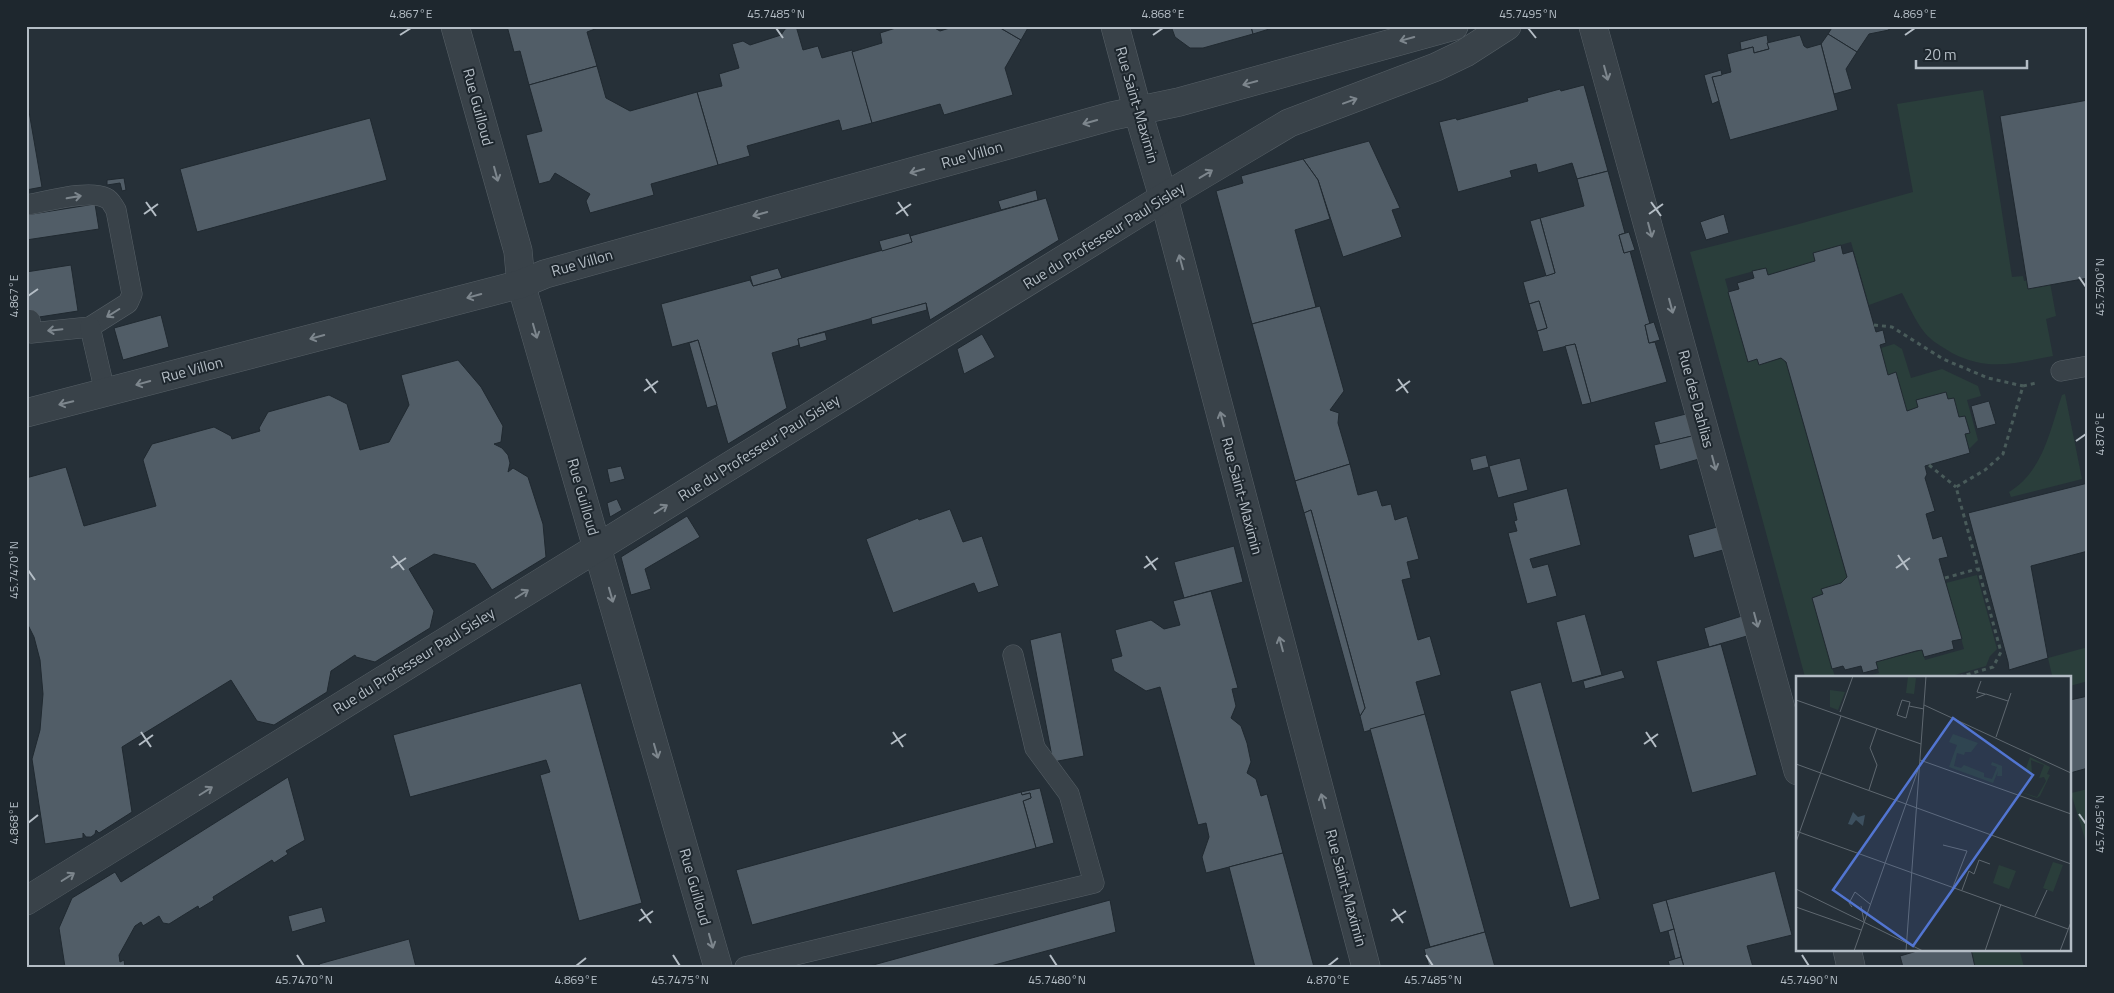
<svg xmlns="http://www.w3.org/2000/svg" width="2114" height="993" viewBox="0 0 2114 993" font-family="'Titillium Web',sans-serif">
<rect width="100%" height="100%" fill="#263038"/>
<g fill="#2a3e3b">
<path d="M1983 90 2012 277 2023 276 2024 281 2049 277 2056 316 2046 319 2053 356C2014 363 1989 372 1952 353 1945 348 1936 344 1930 338 1919 329 1909 306 1902 293L1869 305 1851 242 1813 253 1815 262 1768 275 1765 268 1725 279 1748 362 1757 359 1759 365 1781 358 1786 362 1847 577 1841 583 1822 589 1823 594 1812 598 1835 677H1805L1690 252 1799 224 1913 192 1897 104Z"/>
<path d="M1894 344 1902 349 1911 378 1942 369 1978 386 1981 396 1967 400 1978 440 1969 449 1965 434 1970 432 1965 416 1959 417 1954 398 1948 399 1946 392 1916 400 1918 407 1907 411 1891 389 1881 348Z"/>
<path d="M2065 394 2082 479 2011 497 2009 492C2043 472 2050 430 2062 395Z"/>
<path d="M1977 575 1997 649 1990 656 1986 666 1948 677H1865L1879 673 1876 662 1922 650 1925 660 1964 649 1946 583Z"/>
<path d="M2088 647V681L2070 686V677H2044L2052 675 2048 658Z"/>
<path d="M2088 789V849L2071 793Z"/>
<path d="M1971 949H2019L2024 967H1975Z"/>
</g>
<g fill="#515d67" stroke="#202930">
<path d="M507 26H603L587 32 597 66 529 85 520 51 514 52Z"/>
<path d="M796 26 803 50 818 46 822 58 852 50 872 123 842 131 839 120 747 146 750 156 718 165 697 92 722 86 719 74 739 68 732 44 743 41 750 45 781 35 785 29Z"/>
<path d="M902 26H931L940 31 956 26H997L1021 40 1005 68 1013 95 944 115 940 104 872 123 852 52 882 43 880 33Z"/>
<path d="M997 26H1029L1021 40Z"/>
<path d="M1171 26H1251L1253 34 1203 48H1190L1175 37Z"/>
<path d="M1251 26H1279L1253 34Z"/>
<path d="M1833 26H1888L1889 30 1869 34 1857 52 1828 34Z"/>
<path d="M1828 34 1857 52 1846 69 1852 89 1834 94 1821 44Z"/>
<path d="M1767 35 1769 49 1754 53 1753 47 1741 50 1740 42Z"/>
<path d="M1800 35 1804 46 1807 48 1821 44 1838 110 1730 140 1712 77 1731 72 1727 54 1753 47 1754 53 1769 49 1767 43Z"/>
<path d="M597 66 606 98 630 111 697 92 718 165 651 184 654 195 590 213 586 201 590 194 555 173 550 181 539 184 526 135 542 131 529 85Z"/>
<path d="M1721 70 1722 75 1712 77 1719 101 1712 104 1704 75Z"/>
<path d="M1584 85 1608 171 1577 179 1572 163 1538 173 1536 164 1510 171 1512 177 1458 192 1439 122 1456 118 1457 120 1528 101 1527 98 1560 89 1561 91Z"/>
<path d="M26 94 42 187 26 190Z"/>
<path d="M2088 100V278L2028 289 2000 116Z"/>
<path d="M370 118 387 180 197 232 180 169Z"/>
<path d="M1369 141 1400 208 1392 210 1402 237 1343 257 1318 180 1303 159Z"/>
<path d="M1303 159 1318 180 1330 219 1295 230 1316 307 1252 324 1216 191 1243 183 1241 176Z"/>
<path d="M1608 171 1625 233 1619 235 1624 253 1630 251 1650 324 1645 325 1649 343 1655 342 1667 382 1591 403 1575 344 1543 352 1537 331 1547 328 1539 301 1529 304 1523 282 1555 273 1540 218 1584 206 1577 179Z"/>
<path d="M124 178 126 190 122 191 120 183 107 185V180Z"/>
<path d="M1036 190 1038 200 1001 210 998 201Z"/>
<path d="M1046 198 1059 240 930 320 926 303 798 339 799 345 772 353 787 408 728 444 698 340 672 347 661 304 750 280 753 286 850 259 912 242 910 236Z"/>
<path d="M95 204 99 229 26 240V215Z"/>
<path d="M1724 214 1729 233 1706 240 1700 222Z"/>
<path d="M1540 218 1555 273 1546 276 1530 221Z"/>
<path d="M1629 232 1635 250 1624 253 1619 235Z"/>
<path d="M909 233 912 242 882 251 879 241Z"/>
<path d="M1841 245 1843 254 1853 251 1876 332 1883 330 1886 343 1880 345 1888 375 1896 372 1907 411 1918 407 1916 400 1946 392 1948 399 1954 398 1959 417 1965 416 1970 433 1965 434 1970 453 1925 466 1927 474 1925 478 1935 511 1926 514 1933 539 1942 536 1948 557 1939 559 1962 639 1952 641 1954 649 1924 657 1922 650 1916 651 1876 662 1878 669 1863 673 1861 666 1845 670 1843 666 1832 669 1812 598 1823 594 1821 589 1841 583 1847 577 1786 362 1781 358 1759 365 1757 359 1748 362 1728 292 1739 289 1737 283 1754 278 1752 271 1766 268 1768 275 1815 261 1813 253Z"/>
<path d="M71 265 78 311 26 319V272Z"/>
<path d="M778 268 782 278 753 286 750 276Z"/>
<path d="M1539 301 1547 328 1537 331 1529 304Z"/>
<path d="M926 303 927 310 872 325 871 318Z"/>
<path d="M1320 306 1344 391 1330 410 1339 413 1338 423 1350 464 1295 481 1252 324Z"/>
<path d="M161 315 169 347 123 360 114 328Z"/>
<path d="M1654 322 1660 340 1649 343 1645 325Z"/>
<path d="M825 332 827 340 800 348 798 339Z"/>
<path d="M982 334 995 357 964 374 957 349Z"/>
<path d="M698 340 717 405 707 408 689 343Z"/>
<path d="M1575 344 1591 403 1582 405 1565 346Z"/>
<path d="M458 360 481 387 503 426 501 442 494 444 502 448 508 455 510 463 508 472 513 468 528 477 543 524 546 557 492 590 475 564 434 554 409 569 434 611 430 628 375 662 356 657 355 655 331 671 327 692 274 725 257 721 231 680 122 747 132 812 99 833 96 830 95 834 91 837H86L83 833V838L45 844 32 759 40 730 43 694 40 660 34 637 26 621V478L66 467 84 526 156 506 143 460 152 444 214 427 231 436 232 439 260 431 259 428 268 412 329 395 347 404 360 450 389 442 409 405 401 375Z"/>
<path d="M1989 401 1996 424 1977 429 1971 406Z"/>
<path d="M1686 414 1692 436 1660 444 1654 422Z"/>
<path d="M1692 436 1699 459 1660 470 1654 445Z"/>
<path d="M1486 455 1489 467 1473 471 1470 459Z"/>
<path d="M1520 458 1528 490 1498 498 1489 466Z"/>
<path d="M1350 464 1358 495 1377 490 1382 506 1391 504 1395 520 1407 516 1419 559 1407 562 1411 578 1402 580 1418 640 1430 636 1441 675 1416 682 1425 714 1364 732 1360 716 1365 708 1311 510 1304 513 1295 481Z"/>
<path d="M621 466 625 479 610 483 607 469Z"/>
<path d="M2088 483V551L2031 566 2048 658 2009 670 2008 662 1968 513Z"/>
<path d="M1567 488 1581 545 1530 559 1533 568 1548 564 1557 596 1527 604 1508 533 1517 531 1514 521 1517 520 1513 503Z"/>
<path d="M617 499 622 510 610 517 607 503Z"/>
<path d="M950 509 963 542 982 536 999 586 978 593 974 583 893 613 866 539 918 518 919 520Z"/>
<path d="M1311 510 1365 708 1360 716 1304 513Z"/>
<path d="M687 516 700 537 645 569 651 589 631 595 621 557Z"/>
<path d="M1717 527 1723 550 1694 558 1688 535Z"/>
<path d="M1234 546 1243 582 1184 598 1174 562Z"/>
<path d="M1211 591 1238 688 1232 689 1236 706 1231 718 1241 726 1247 743 1251 762 1247 773 1256 779 1261 796 1267 794 1283 853 1206 873 1202 857 1209 837 1206 823 1198 825 1160 687 1146 691 1114 671 1111 659 1122 656 1115 630 1151 620 1164 629 1180 625 1173 601Z"/>
<path d="M1585 614 1602 675 1572 683 1556 622Z"/>
<path d="M1742 616 1747 636 1709 647 1704 628Z"/>
<path d="M1061 632 1084 756 1053 762 1030 640Z"/>
<path d="M1721 644 1757 775 1692 793 1656 661Z"/>
<path d="M1622 670 1625 678 1585 689 1583 681Z"/>
<path d="M1541 682 1600 899 1570 908 1510 691Z"/>
<path d="M581 683 642 903 579 921 540 775 550 772 546 760 410 797 393 735Z"/>
<path d="M2088 696V768L2070 773V700Z"/>
<path d="M1425 714 1485 932 1430 947 1370 729Z"/>
<path d="M288 777 305 840 286 851 288 854 274 863 272 860 213 897 214 900 199 909 198 906 169 924 163 923 159 916 143 926 141 922 135 926 119 955 120 962 124 960 125 967H65L59 928 72 898 115 872 121 882Z"/>
<path d="M1040 788 1054 843 1036 848 1023 801 1031 798 1030 793 1022 795 1021 792Z"/>
<path d="M1021 792 1022 795 1030 793 1031 798 1023 801 1036 848 752 925 736 870Z"/>
<path d="M1283 853 1314 967H1255L1229 867Z"/>
<path d="M1775 871 1792 935 1747 946 1753 967H1684L1666 900Z"/>
<path d="M1110 900 1116 932 1109 934 987 967H866Z"/>
<path d="M1666 900 1674 929 1660 933 1652 904Z"/>
<path d="M322 907 326 922 292 932 288 916Z"/>
<path d="M1674 929 1681 957 1675 959 1668 931Z"/>
<path d="M1485 932 1495 967H1498H1429L1424 949Z"/>
<path d="M409 939 416 967H320L319 964Z"/>
<path d="M1924 949H1971L1975 967H1903L1900 956Z"/>
<path d="M1681 957 1684 967H1670L1668 961Z"/>
</g>
<g fill="none" stroke-linecap="round" stroke-linejoin="round">
<g stroke="#576067" stroke-width="21">
<g id="service">
<path d="M26 205C46 202 88 189 106 198 111 200 113 206 116 210L132 294 128 303 90 327 31 333 30 320"/>
<path d="M90 327 105 392"/>
<path d="M2061 371 2088 366"/>
<path d="M745 967 1094 883 1069 794 1035 748 1013 655"/>
</g>
</g>
<g stroke="#576067" stroke-width="29">
<g id="minor">
<path d="M455 26 518 251 521 284 718 967"/>
<path d="M1115 26 1138 112 1167 210 1366 967"/>
<path d="M1593 26 1798 771"/>
<path d="M26 413 521 284 545 274 1112 116 1179 102 1454 26"/>
<path d="M26 901 1163 198 1289 123 1436 67 1465 53 1507 26"/>
<path d="M1847 949 1851 967"/>
</g>
</g>
<g stroke="#495b5a" stroke-width="3" stroke-dasharray="4 4" stroke-linecap="butt">
<path d="M1874 325 1892 327 1943 359 1988 378 2023 386"/>
<path d="M1929 465 1956 487"/>
<path d="M1945 578 1977 569"/>
<path d="M1959 677 1993 667 2001 652 1956 487 1985 470 2003 454 2023 386 2036 383"/>
</g>
<use href="#service" stroke="#394249" stroke-width="20"/>
<use href="#minor" stroke="#394249" stroke-width="28"/>
</g>
<defs><path id="oneway-shaft" d="M-6 0H5M1.5-3L5.5 0L1.5 3" fill="none" stroke-width="1.6" stroke-linecap="round" stroke-linejoin="round" transform="scale(1.25)"/></defs>
<g stroke="#7d868d">
<use href="#oneway-shaft" transform="translate(1407 39) rotate(165)"/>
<use href="#oneway-shaft" transform="translate(1606 73) rotate(75)"/>
<use href="#oneway-shaft" transform="translate(1250 83) rotate(165)"/>
<use href="#oneway-shaft" transform="translate(1350 101) rotate(-20)"/>
<use href="#oneway-shaft" transform="translate(1090 122) rotate(164)"/>
<use href="#oneway-shaft" transform="translate(917 171) rotate(164)"/>
<use href="#oneway-shaft" transform="translate(496 174) rotate(75)"/>
<use href="#oneway-shaft" transform="translate(1206 174) rotate(-31)"/>
<use href="#oneway-shaft" transform="translate(74 197) rotate(-10)"/>
<use href="#oneway-shaft" transform="translate(760 214) rotate(164)"/>
<use href="#oneway-shaft" transform="translate(1650 230) rotate(75)"/>
<use href="#oneway-shaft" transform="translate(1181 262) rotate(-105)"/>
<use href="#oneway-shaft" transform="translate(474 296) rotate(165)"/>
<use href="#oneway-shaft" transform="translate(1671 306) rotate(75)"/>
<use href="#oneway-shaft" transform="translate(113 313) rotate(148)"/>
<use href="#oneway-shaft" transform="translate(55 330) rotate(174)"/>
<use href="#oneway-shaft" transform="translate(535 331) rotate(74)"/>
<use href="#oneway-shaft" transform="translate(317 337) rotate(165)"/>
<use href="#oneway-shaft" transform="translate(143 383) rotate(165)"/>
<use href="#oneway-shaft" transform="translate(66 403) rotate(166)"/>
<use href="#oneway-shaft" transform="translate(1222 419) rotate(-105)"/>
<use href="#oneway-shaft" transform="translate(1714 463) rotate(75)"/>
<use href="#oneway-shaft" transform="translate(661 509) rotate(-32)"/>
<use href="#oneway-shaft" transform="translate(522 594) rotate(-32)"/>
<use href="#oneway-shaft" transform="translate(611 595) rotate(74)"/>
<use href="#oneway-shaft" transform="translate(1756 620) rotate(75)"/>
<use href="#oneway-shaft" transform="translate(1281 644) rotate(-105)"/>
<use href="#oneway-shaft" transform="translate(656 751) rotate(74)"/>
<use href="#oneway-shaft" transform="translate(206 791) rotate(-32)"/>
<use href="#oneway-shaft" transform="translate(1323 801) rotate(-105)"/>
<use href="#oneway-shaft" transform="translate(68 877) rotate(-32)"/>
<use href="#oneway-shaft" transform="translate(711 941) rotate(74)"/>
</g>
<path fill="none" stroke="#b4bdc5" stroke-width="2" d="M776 28 783 38M1528 28 1536 38M400 35 411 28M1153 35 1163 28M1905 35 1915 28M146 202 156 216M898 202 908 216M1651 202 1661 216M144 214 158 204M896 214 911 204M1649 214 1663 204M2079 277 2086 287M28 296 38 289M646 379 656 393M1398 379 1408 393M644 391 658 381M1396 391 1410 381M2076 441 2086 434M1898 555 1908 570M393 556 404 570M1146 556 1156 570M391 568 406 558M1144 568 1158 558M1896 568 1910 558M28 570 35 580M141 732 151 747M893 732 903 747M1646 732 1656 747M891 744 906 734M1644 744 1658 734M139 745 153 735M2079 814 2086 824M28 823 38 815M641 909 651 923M1393 909 1403 923M639 921 653 911M1391 921 1406 911M297 955 304 966M673 955 680 966M1050 955 1057 966M1426 955 1433 966M1802 955 1809 966M576 966 586 958M1328 966 1338 958"/>
<g text-anchor="middle" stroke-width="4" stroke-linejoin="round" paint-order="stroke">
<g font-size="15" fill="#b4bdc5" stroke="#1e272e">
<text transform="translate(1137 105) rotate(74)" y="5">Rue Saint-Maximin</text>
<text transform="translate(478 107) rotate(75)" y="5">Rue Guilloud</text>
<text transform="translate(972 155) rotate(-16)" y="5">Rue Villon</text>
<text transform="translate(1104 236) rotate(-32)" y="5">Rue du Professeur Paul Sisley</text>
<text transform="translate(582 263) rotate(-16)" y="5">Rue Villon</text>
<text transform="translate(192 370) rotate(-15)" y="5">Rue Villon</text>
<text transform="translate(1696 399) rotate(75)" y="5">Rue des Dahlias</text>
<text transform="translate(759 448) rotate(-32)" y="5">Rue du Professeur Paul Sisley</text>
<text transform="translate(1242 496) rotate(75)" y="5">Rue Saint-Maximin</text>
<text transform="translate(583 497) rotate(74)" y="5">Rue Guilloud</text>
<text transform="translate(414 661) rotate(-32)" y="5">Rue du Professeur Paul Sisley</text>
<text transform="translate(695 887) rotate(74)" y="5">Rue Guilloud</text>
<text transform="translate(1346 888) rotate(75)" y="5">Rue Saint-Maximin</text>
</g>
</g>
<g transform="translate(1796 676)">
<rect width="275" height="275" fill="#263038"/>
<path d="M112 1 120 2 118 18 110 17ZM34 14 49 16 42 34 34 31ZM157 58 182 67 175 76H169L168 79 161 77 158 90 165 92 168 89 188 97V101L196 103 201 91 195 89 196 86 206 90V100H201L202 95 197 107 153 91 161 69 153 66ZM234 81 254 91 251 98 254 99 244 120 241 122 222 115 241 121 250 105 248 101 243 102 248 89 235 84 236 97 229 95ZM257 186 267 189 257 216 247 212ZM203 189 220 195 213 213 197 207Z" fill="#2a3e3b"/>
<path d="M57 136 62 141 69 139 67 150 60 144 56 149 52 148Z" fill="#3d505f"/>
<path fill="none" stroke="#5f6870" stroke-width="1" d="M185 5 181 16 189 18M180 22 190 18 212 25M0 24 125 68M128 29 275 97M113 30 114 26 106 24 101 39 110 42 113 30 128 33M44 36 57 0M200 61 215 17M124 84 275 138M0 88 275 188M73 114 81 89 74 72 81 52M0 155 272 253M0 166 45 40M147 169 171 175 157 211M0 213 127 275M166 214 173 195 178 198 183 184 194 188M65 230 68 245M0 231 65 254M56 231 53 227 59 216 74 228M239 240 251 214M58 275 122 94M110 275 130 0M189 275 205 228M264 275 275 246"/>
<path fill="#5275d1" fill-opacity="0.15" stroke="#5275d1" stroke-width="2.5" d="M157 42 237 99 117 270 37 214Z"/>
<rect width="275" height="275" fill="none" stroke="#b4bdc5" stroke-width="2.5"/>
</g>
<rect width="2114" height="993" fill="none" stroke="#1e272e" stroke-width="55"/>
<path d="M1916 60v8h111v-8" fill="none" stroke="#b4bdc5" stroke-width="2.5"/>
<text x="1924" y="60" font-size="15" fill="#b4bdc5" stroke="#1e272e" stroke-width="4" paint-order="stroke">20 m</text>
<rect x="28" y="28" width="2058" height="938" fill="none" stroke="#b4bdc5" stroke-width="2"/>
<g font-size="12" text-anchor="middle" fill="#b4bdc5">
<text x="411" y="18">4.867°E</text>
<text x="776" y="18">45.7485°N</text>
<text x="1163" y="18">4.868°E</text>
<text x="1528" y="18">45.7495°N</text>
<text x="1915" y="18">4.869°E</text>
<text transform="translate(2100 287) rotate(-90)" y="4">45.7500°N</text>
<text transform="translate(14 296) rotate(-90)" y="4">4.867°E</text>
<text transform="translate(2100 434) rotate(-90)" y="4">4.870°E</text>
<text transform="translate(14 570) rotate(-90)" y="4">45.7470°N</text>
<text transform="translate(14 823) rotate(-90)" y="4">4.868°E</text>
<text transform="translate(2100 824) rotate(-90)" y="4">45.7495°N</text>
<text x="304" y="984">45.7470°N</text>
<text x="576" y="984">4.869°E</text>
<text x="680" y="984">45.7475°N</text>
<text x="1057" y="984">45.7480°N</text>
<text x="1328" y="984">4.870°E</text>
<text x="1433" y="984">45.7485°N</text>
<text x="1809" y="984">45.7490°N</text>
</g>
</svg>
